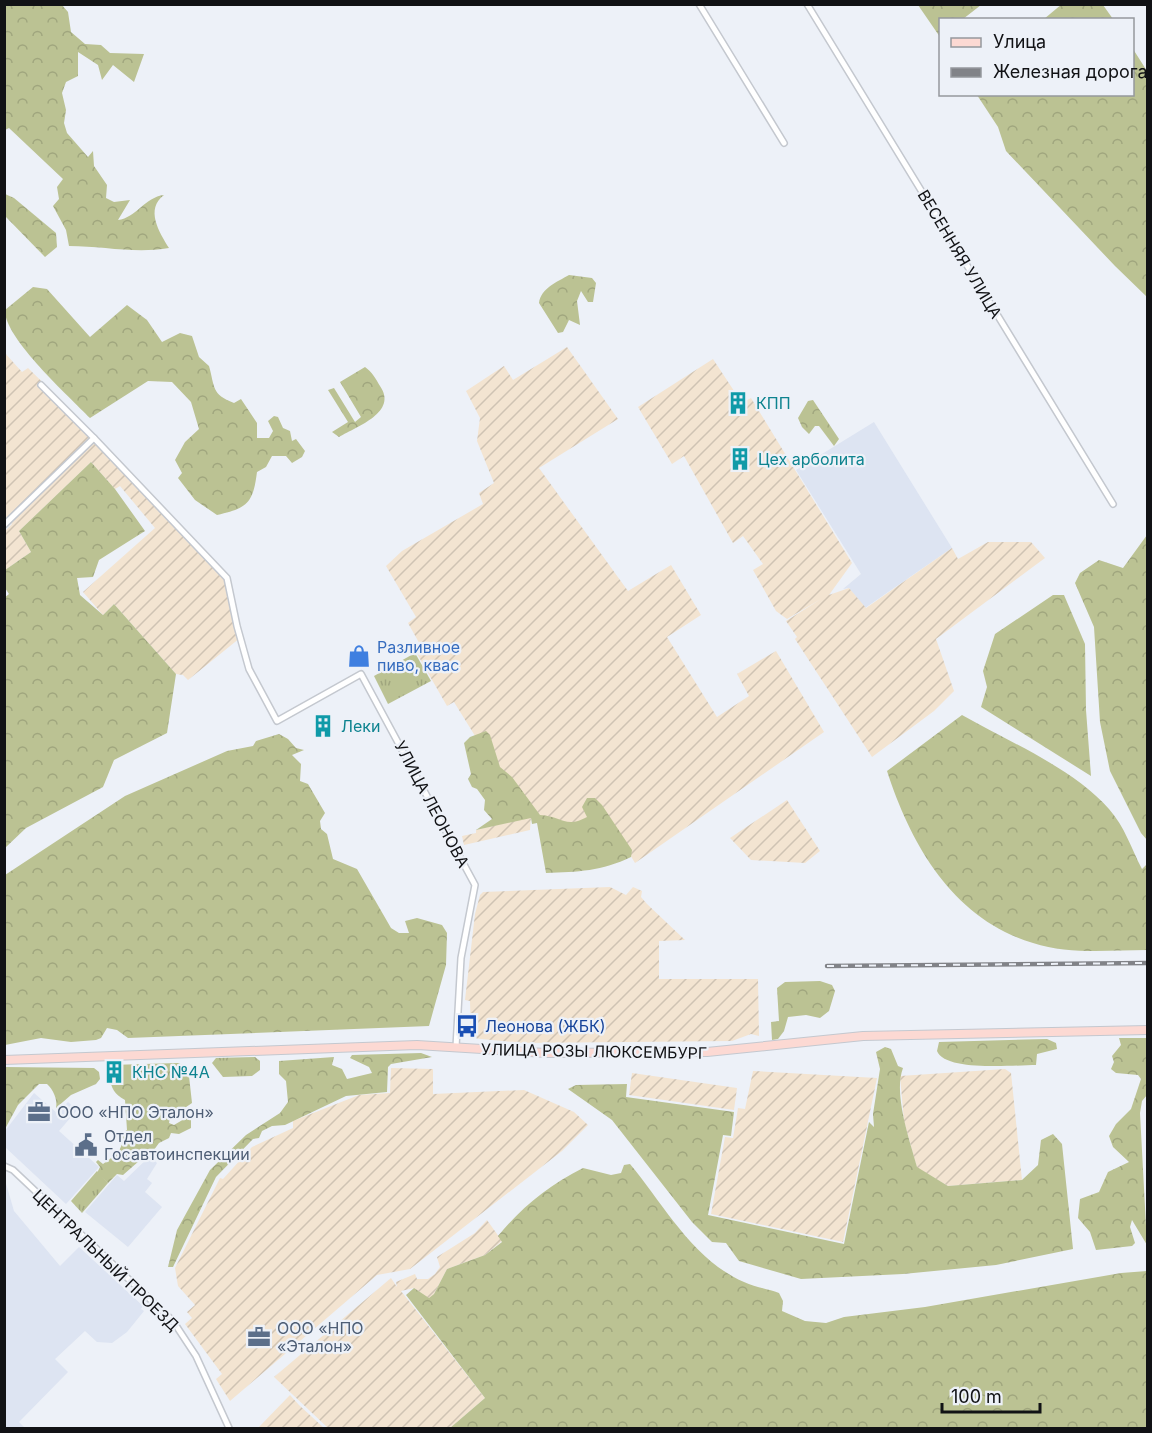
<svg xmlns="http://www.w3.org/2000/svg" width="1152" height="1433" viewBox="0 0 1152 1433" font-family="Inter,sans-serif">
<defs>
<pattern id="industrial-furrows" width="10" height="10" patternUnits="userSpaceOnUse" patternTransform="scale(1.5)"><rect width="10" height="10" fill="#f3e4d1"/><path d="M-1 1l2-2M0 10L10 0M9 11l2-2" fill="none" stroke="#cfc3b3"/></pattern>
<pattern id="grass-tufts" width="24" height="20" patternUnits="userSpaceOnUse" patternTransform="scale(1.5)"><rect width="24" height="20" fill="#bbc293"/><path d="M3 7l-1-3M5 7V3M7 7l1-3M15 17l-1-3M17 17v-4M19 17l1-3" fill="none" stroke="#a0a67e"/></pattern>
<pattern id="forest-crowns" width="20" height="18" patternUnits="userSpaceOnUse" patternTransform="scale(1.5)"><rect width="20" height="18" fill="#bbc293"/><path d="M2 6a3 3 0 1 1 6 0M12 15a3 3 0 1 1 6 0" fill="none" stroke="#a0a67e"/></pattern>
</defs>
<rect width="100%" height="100%" fill="#edf1f8"/>
<g fill="#dde4f2">
<path d="M874 422 952 548 865 608 849 588 843 589 861 574 796 470Z"/>
<path d="M34 1093 57 1113 68 1102 77 1110 59 1131 99 1167 66 1204 5 1147V1131Z"/>
<path d="M150 1156 157 1163 147 1179 152 1183 145 1192 162 1207 128 1247 85 1212 117 1175 124 1181Z"/>
<path d="M5 1180 14 1211 60 1266 79 1247 143 1306 141 1309 144 1311 127 1332 112 1343 97 1342 85 1331 55 1359 68 1372 19 1422 25 1428H5Z"/>
</g>
<g fill="url(#industrial-furrows)">
<path d="M567 347 618 419 539 468 628 591 671 565 701 615 667 637 717 717 749 696 737 674 776 651 824 732 635 863 629 853 551 827 531 817 530 830 464 845 462 836 476 833V830L526 818 454 702 447 706 416 652 422 648 408 623 416 617 386 566 402 551 483 504 479 493 494 483 477 441 480 418 466 391 504 366 513 380Z"/>
<path d="M4 352 22 372 28 368 72 411 227 578 240 638 188 680 183 675 176 674 114 604 103 615 83 592 155 528 120 486 115 489 91 462 19 531 31 552 5 570V531L12 524 10 522 5 525Z"/>
<path d="M713 359 742 403 751 398 852 563 829 595 849 588 866 608 952 548 958 559 988 542H1031L1045 558 936 639 954 691 934 711 872 757 795 639 797 637 786 621 821 599 787 619 776 611 753 570 763 564 743 536 733 543 684 456 672 464 638 407Z"/>
<path d="M787 800 820 851 805 863 751 860 730 838Z"/>
<path d="M610 887 626 895 633 887 642 891 641 897 647 904 685 940 659 941V979H758L759 1036 751 1034 732 1041 524 1043 471 1038 470 1001 465 1000 475 914 480 895 483 892Z"/>
<path d="M391 1068 433 1069V1094L524 1090 574 1112 588 1125 562 1151 410 1269 377 1275 230 1401 216 1379 222 1374 185 1324 192 1318 187 1312 195 1305 178 1286 175 1268 220 1178 223 1179 252 1147 293 1128V1121L359 1095 390 1093Z"/>
<path d="M1005 1069 1011 1073 1022 1180 948 1186 917 1168 904 1121 900 1076Z"/>
<path d="M753 1071 877 1078 843 1242 711 1214 725 1137 733 1138 738 1108 745 1109Z"/>
<path d="M632 1073 737 1088 734 1110 629 1095Z"/>
<path d="M487 1220 502 1241 485 1255 447 1269 434 1294 429 1299 414 1288 401 1291 485 1398 450 1428H328L274 1377 391 1278 397 1287 396 1282 415 1274 417 1279H428L435 1274 440 1267 437 1257 475 1233Z"/>
<path d="M290 1395 299 1405 324 1428H258Z"/>
</g>
<g fill="url(#grass-tufts)">
<path d="M415 653 431 681 388 704 374 676Z"/>
<path d="M255 1057 260 1061V1070L252 1076 223 1077 212 1063 216 1058Z"/>
<path d="M97 1171 108 1183 82 1213 71 1201Z"/>
</g>
<g fill="url(#forest-crowns)">
<path d="M5 4 62 5 68 12 71 32 85 44 101 45 110 53 144 54 134 82 113 65 102 80 98 65 78 52V76L66 82 62 93 66 110 64 123 67 133 88 157 93 151 94 166 107 185 106 198 114 202 130 200 118 220C136 218 145 197 164 195 145 209 159 232 169 248 135 254 103 246 69 246L66 230 53 206 59 199 57 187 63 179 9 128 5 130Z"/>
<path d="M1062 4 1103 5 1113 19H1044Z"/>
<path d="M918 5H981L963 19 940 20V37Z"/>
<path d="M1133 49 1147 71V297L1115 266 1006 151 998 127 977 95 1132 94Z"/>
<path d="M5 194 14 198 56 233 57 247 45 257 5 216Z"/>
<path d="M569 275 592 278 596 283 593 302H588L581 291 577 301 580 325 569 320 563 332 558 333 539 303C541 288 557 282 569 275Z"/>
<path d="M33 287 47 289 90 337 127 305 147 320 162 342 180 333 192 336 199 357 209 366C215 387 211 394 234 403L241 399 257 423V438H269L273 431 268 421 274 416 278 417 283 428 290 431 292 441 296 439 305 451 302 457 292 463 286 456H272L266 467 257 472C253 503 248 508 217 515L195 500 178 478 182 473 175 460 185 442 199 429 191 402 172 382 148 381 90 418C69 396 4 338 5 310Z"/>
<path d="M365 367C372 372 376 379 380 386 398 412 358 426 339 437L332 432 348 422 328 390 334 388 355 422 361 417 340 382Z"/>
<path d="M813 400 839 439 834 446 819 426H815L809 434 802 427 798 418 808 401Z"/>
<path d="M91 462 115 489 145 531 99 560 93 577 77 578 80 595 103 615 114 604 176 674 167 733 114 760 103 787 26 828 5 848 4 598 9 594 5 588V570L31 552 19 531Z"/>
<path d="M1147 535V840L1141 833 1110 771 1100 722 1094 627 1075 583 1080 573 1099 560 1123 568Z"/>
<path d="M1053 595H1064L1085 644 1086 710 1091 776 981 707 987 687 983 671 995 634Z"/>
<path d="M962 715C1009 742 1073 768 1109 809 1125 827 1131 848 1142 869L1147 864V950C1110 950 1070 955 1033 943 953 919 911 845 887 771Z"/>
<path d="M486 731 490 735 500 767 512 777 540 815C562 816 565 829 587 817L582 807 587 798H595L602 805 632 850 631 857C602 871 578 872 546 873L537 823 532 824 531 818 476 830 492 819 484 810 485 800 477 789 472 787 468 779 471 774 464 743 470 737Z"/>
<path d="M279 734 288 739 296 748 304 750 292 755 301 764 300 781 308 784 325 813 320 821 321 829 327 834 333 859 357 869 391 928 399 933H409L405 921 417 918 442 925 447 933 446 965 429 1026 128 1038 117 1030 107 1028 101 1038 96 1040 71 1042 41 1038 5 1045V875L125 796 227 751 253 746 256 741Z"/>
<path d="M820 981 832 985 835 991 829 1011 820 1018 806 1015 788 1017 784 1031 778 1039 772 1040 771 1022 779 1021 777 988 785 982Z"/>
<path d="M1119 1038H1147V1095L1142 1101 1140 1113 1147 1245 1132 1220 1130 1227 1135 1243 1132 1246 1096 1250 1090 1232 1078 1218 1080 1199 1099 1192 1108 1172 1129 1162 1113 1147 1109 1136 1116 1124 1131 1109 1141 1079 1138 1075 1116 1073 1111 1069 1114 1062 1112 1056 1121 1045Z"/>
<path d="M1047 1039 1056 1043 1057 1049 1037 1054 1036 1065C1016 1065 945 1072 937 1051L939 1042Z"/>
<path d="M885 1047 891 1049 898 1066 903 1068C893 1094 910 1141 917 1167L948 1186 1022 1180 1038 1165 1041 1140 1053 1134 1062 1144 1073 1249 996 1265 903 1274 801 1279 739 1261 726 1243 712 1242 692 1222 612 1120 568 1089 576 1085 627 1084 626 1097 734 1112 731 1136 723 1135 708 1215 844 1244 869 1122 874 1127 873 1114 880 1069 876 1052Z"/>
<path d="M421 1053 432 1057 391 1064 388 1067 387 1092 346 1096 285 1125 272 1126 262 1131 259 1138 253 1139 216 1177 173 1267H168L177 1230 210 1170 246 1135 280 1113 288 1102 286 1081 279 1074V1061L334 1057 332 1065 342 1069 347 1079 372 1073 369 1067 350 1058 352 1055Z"/>
<path d="M178 1063 188 1067 192 1103 170 1118 169 1123 174 1125 191 1115V1128L179 1134 171 1133 169 1138 159 1143 151 1154H147L123 1175 117 1174 108 1183 97 1173 100 1167 96 1162 98 1160 103 1164 118 1153 124 1140 121 1134 127 1130 125 1100C114 1094 112 1089 109 1077L117 1074V1069L111 1068 110 1065Z"/>
<path d="M5 1067 94 1068 99 1072 100 1079 96 1084 71 1095 56 1108C58 1100 53 1089 47 1084H39L18 1105 5 1129Z"/>
<path d="M630 1164C664 1205 693 1260 744 1282 755 1287 768 1289 779 1293L783 1301 782 1311 805 1321 826 1323 844 1317 925 1307 1121 1273 1147 1271V1428H450L485 1398 406 1295 414 1288 429 1298 434 1294 447 1269 485 1255 502 1242 498 1236C522 1207 549 1185 583 1168L611 1175 621 1173 624 1165Z"/>
</g>
<g fill="none" stroke-linecap="round" stroke-linejoin="round">
<g stroke="#c4c8cf" stroke-width="8">
<g id="street">
<path d="M699 4 784 143"/>
<path d="M807 4 1113 504"/>
<path d="M94 438 227 578 237 626 249 669 277 721 361 674 475 885 461 958 456 1047"/>
<path d="M4 525 94 438 41 385"/>
<path d="M4 1166 13 1170 173 1321 196 1356 229 1428"/>
</g>
</g>
<g stroke="#c4c8cf" stroke-width="10">
<path id="secondary" d="M4 1060 417 1045 546 1053 707 1052 863 1036 1148 1030"/>
</g>
<use href="#street" stroke="#fff" stroke-width="5"/>
<use href="#secondary" stroke="#fcd9d3" stroke-width="8"/>
<g stroke="#818388" stroke-width="4.5">
<path id="rail" d="M827 966 1148 963"/>
</g>
<use href="#rail" stroke="#edf1f8" stroke-width="2" stroke-dasharray="7" stroke-linecap="butt"/>
</g>
<defs>
<g id="building-bare" transform="scale(1.8)"><path d="M-4-6H4V6H1V3H-1V6H-4ZM-2.5-4.3h1.7v1.8h-1.7ZM.8-4.3h1.7v1.8H.8ZM-2.5-1h1.7V.8h-1.7ZM.8-1h1.7V.8H.8Z" fill="#0f9aa8" stroke="#edf1f8" stroke-width="2.5" paint-order="stroke"/></g>
<g id="shop-bare" transform="scale(1.8)"><path d="M-5-2.5h2.3a2.7 3.5 0 0 1 5.4 0H5L5.5 6h-11ZM-1.5-2.5h3a1.5 2.3 0 0 0-3 0Z" fill="#3f7fe0" stroke="#edf1f8" stroke-width="2.5" paint-order="stroke"/></g>
<g id="bus-bare" transform="scale(1.8)"><path d="M-5-6H5V4H4V6H2V4H-2V6H-4V4H-5ZM-3.5-4V0h7V-4ZM-3.5 1.2v1.5H-2V1.2ZM2 1.2v1.5H3.5V1.2Z" fill="#1a4fb4" stroke="#edf1f8" stroke-width="2.5" paint-order="stroke"/></g>
<g id="office-bare" transform="scale(1.8)"><path d="M-6-3h4V-5.5h4V-3h4V5H-6ZM-1-4.5V-3h2v-1.5ZM-6 0V1H6V0Z" fill="#5c6f8a" stroke="#edf1f8" stroke-width="2.5" paint-order="stroke"/></g>
<g id="civic-bare" transform="scale(1.8)"><path d="M-.6-6.5H3V-4.5H.6V-3L4-1V1h2V6H-6V1h2V-1L-.6-3ZM-1.2 2.5V6h2.4V2.5Z" fill="#5c6f8a" stroke="#edf1f8" stroke-width="2.5" paint-order="stroke"/></g>
</defs>
<g fill-rule="evenodd">
<use href="#building-bare" x="738" y="403"/>
<use href="#building-bare" x="740" y="459"/>
<use href="#shop-bare" x="359" y="656"/>
<use href="#building-bare" x="323" y="726"/>
<use href="#bus-bare" x="467" y="1026"/>
<use href="#building-bare" x="114" y="1072"/>
<use href="#office-bare" x="39" y="1112"/>
<use href="#civic-bare" x="86" y="1145"/>
<use href="#office-bare" x="259" y="1337"/>
</g>
<g text-anchor="middle" stroke-width="4.5" stroke-linejoin="round" paint-order="stroke">
<g font-size="16" fill="#111215" stroke="#edf1f8">
<text transform="translate(960 254) rotate(59)" y="6">ВЕСЕННЯЯ УЛИЦА</text>
<text transform="translate(432 804) rotate(62)" y="6">УЛИЦА ЛЕОНОВА</text>
<text transform="translate(594 1051) rotate(1)" y="6">УЛИЦА РОЗЫ ЛЮКСЕМБУРГ</text>
<text transform="translate(106 1260) rotate(44)" y="6">ЦЕНТРАЛЬНЫЙ ПРОЕЗД</text>
</g>
<g font-size="16" fill="#0d838f" stroke="#edf1f8" text-anchor="start">
<text x="756" y="409">КПП</text>
<text x="758" y="465">Цех арболита</text>
<text x="341" y="732">Леки</text>
<text x="132" y="1078">КНС №4А</text>
</g>
<g font-size="16" fill="#366cbe" stroke="#edf1f8" text-anchor="start">
<text x="377" y="653">Разливное<tspan x="377" dy="18">пиво, квас</tspan></text>
</g>
<g font-size="16" fill="#164399" stroke="#edf1f8" text-anchor="start">
<text x="485" y="1032">Леонова (ЖБК)</text>
</g>
<g font-size="16" fill="#4e5e75" stroke="#edf1f8" text-anchor="start">
<text x="57" y="1118">ООО «НПО Эталон»</text>
<text x="104" y="1142">Отдел<tspan x="104" dy="18">Госавтоинспекции</tspan></text>
<text x="277" y="1334">ООО «НПО<tspan x="277" dy="18">«Эталон»</tspan></text>
</g>
</g>
<rect width="1152" height="1433" fill="none" stroke="#111215" stroke-width="12"/>
<rect x="939" y="18" width="195" height="78" fill="#edf1f8" stroke="#95989d" stroke-width="1.5"/>
<rect x="951" y="38" width="30" height="9" fill="#fcd9d3" stroke="#95989d" stroke-width="1.5"/>
<text x="993" y="48" font-size="18" fill="#111215">Улица</text>
<rect x="951" y="68" width="30" height="9" fill="#818388" stroke="#95989d" stroke-width="1.5"/>
<text x="993" y="78" font-size="18" fill="#111215">Железная дорога</text>
<path d="M942 1403v9h98v-9" fill="none" stroke="#111215" stroke-width="3"/>
<text x="951" y="1403" font-size="18" fill="#111215" stroke="#edf1f8" stroke-width="4.5" paint-order="stroke">100 m</text>
</svg>
